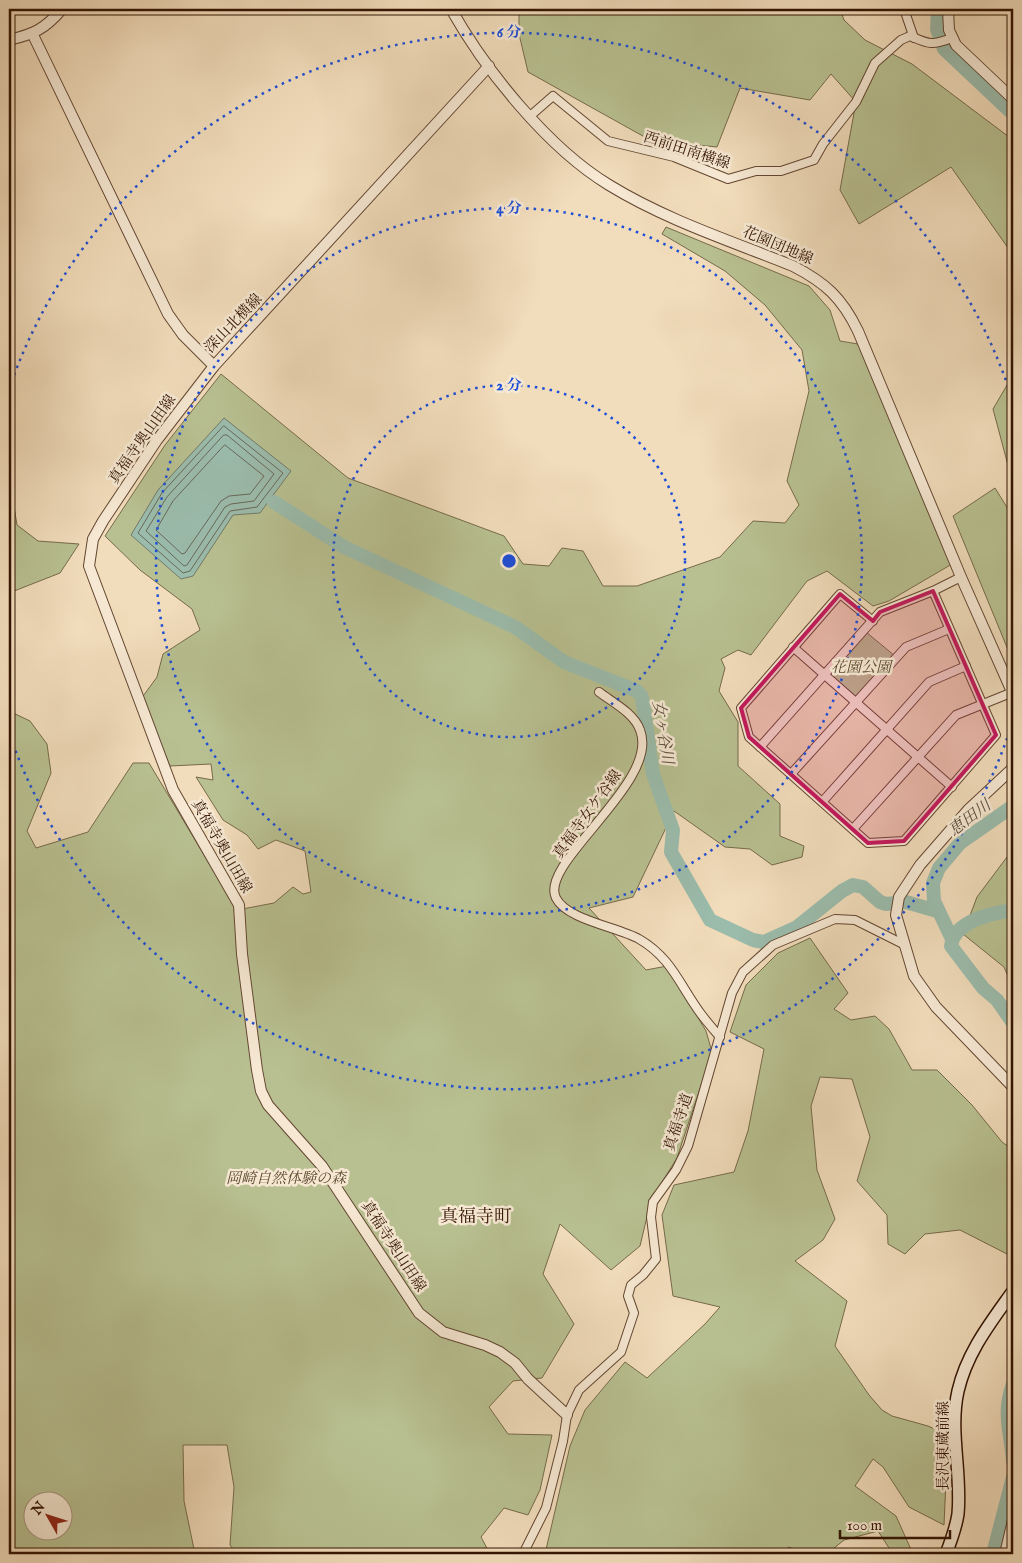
<svg xmlns="http://www.w3.org/2000/svg" width="1022" height="1563" viewBox="0 0 1022 1563" font-family="'IM FELL English','Noto Serif JP',serif">
<rect width="100%" height="100%" fill="#f1dcbb"/>
<filter id="stains"><feTurbulence type="fractalNoise" baseFrequency=".004" numOctaves="4"/><feColorMatrix values="0 0 0 0 .2 0 0 0 0 .09 0 0 0 0 .02 0 0 0 .5 -.17"/></filter>
<radialGradient id="worn" r=".72"><stop offset=".6" stop-color="#630" stop-opacity="0"/><stop offset="1" stop-color="#630" stop-opacity=".3"/></radialGradient>
<g fill="#b8c091" stroke="#766a4a" fill-rule="evenodd">
<path d="M519 9H840L844 20 865 40 912 64 1013 140V255L951 167 859 224 840 190 856 102 831 74 810 100 740 88 717 147 650 140 528 72 519 34Z"/>
<path d="M666 227 809 286 830 310 840 341 858 344 952 564 889 601 873 606 827 571 807 581 751 655 738 650 721 659 725 668 719 691 738 722V766L780 804V836L804 846 802 857 772 865 750 849 725 847 674 811 633 897 589 908 646 970 667 966 706 1031 712 1052 677 1158 651 1200 640 1246 611 1270 560 1224 543 1274 574 1324 542 1378 513 1381 489 1407 508 1434 552 1435 540 1490 528 1515 504 1508 481 1537 490 1554H237L230 1545 234 1487 227 1445H183L184 1501 195 1554H9V711L30 721 47 744 51 773 27 831 36 848 88 832 133 763H149L237 910 274 903 293 887 303 894 311 892 305 851 276 840 258 849 247 835 223 820 196 777 213 780 211 764 170 766 141 699 157 677 163 654 200 630 192 609 140 570 105 536 165 445 221 374 348 478 504 536 523 564 549 566 562 548 583 551 603 586H637L720 557 753 521 785 523 799 505 787 481 809 391 802 350 765 305 725 271 662 234ZM32 1500H62V1530H32Z"/>
<path d="M1013 375V484L993 409Z"/>
<path d="M9 476 17 525 38 541 79 544 60 573 9 593Z"/>
<path d="M995 488 1013 517V662L953 516Z"/>
<path d="M866 632 895 656 857 699 828 674Z"/>
<path d="M1013 849V899L1009 928 1013 933V988L1004 967 963 934 977 897Z"/>
<path d="M810 938 848 993 834 1009 851 1020 875 1016 889 1029 912 1070H937L972 1105 1002 1142 1013 1150V1253L1009 1255 960 1230 925 1234 905 1254 888 1244 887 1215 857 1181 870 1137 852 1079 820 1077 811 1106 817 1170 835 1219 823 1240 795 1261 847 1301 835 1346 869 1395 882 1410 892 1416 928 1426 948 1435 944 1525 909 1507 883 1467 873 1459 855 1486 896 1516 913 1554H893L878 1531 844 1540 827 1554H811L788 1547 787 1554H545L570 1446 585 1410 625 1362 647 1378 705 1324 720 1307 673 1296 662 1215 674 1185 734 1172 748 1131 764 1049 730 1032 746 985 778 953Z"/>
</g>
<path fill="#9bbcac" stroke="#727968" d="M224 418 291 471 260 513 233 515 193 576 181 579 131 535 158 490Z"/>
<g fill="none" stroke-linecap="round" stroke-linejoin="round">
<g stroke="#686858" stroke-width="1">
<path d="M224 426 283 473 257 507 230 511 190 571 183 573 138 533 162 493Z"/>
<path d="M224 435H227L274 474 254 501 231 504 225 507 187 565 184 566 146 531 167 497Z"/>
<path d="M225 445 264 476 250 494 229 496 221 501 185 553 182 554 156 530 173 501Z"/>
</g>
<g stroke="#9bbcac" stroke-width="14">
<path d="M938 9 937 29 944 49 1013 114"/>
<path d="M274 502 344 547 515 627 564 662 637 691 642 697 653 774 673 830 671 852 710 920 753 940 764 942 797 927 842 891 853 885 863 887 880 902 886 904 906 902 937 911"/>
<path d="M1013 910C993 913 954 920 951 946L983 988 997 1000 1013 1023"/>
<path d="M952 939 934 901 933 883 939 868 960 843 1013 806"/>
<path d="M1013 1384C1002 1414 1011 1432 1013 1461"/>
<path d="M993 1554 1013 1477"/>
</g>
<g stroke="#634631" stroke-width="10">
<g id="minor">
<path d="M904 9 914 38"/>
<path d="M529 117 553 96 608 141 674 157 728 179 756 171H781L814 160 823 144 856 102 875 63 901 40 910 36C929 44 931 46 952 38"/>
<path d="M873 621 840 594 741 708 749 737 868 843 904 841 996 735 933 591"/>
<path d="M793 647 952 787"/>
<path d="M599 692C612 702 634 713 640 730 661 782 538 863 556 898 567 920 618 927 639 939 672 958 680 986 701 1014 707 1022 714 1030 720 1037"/>
<path d="M760 747 880 612 933 591 961 577"/>
<path d="M791 774 906 647 949 629"/>
<path d="M823 801 929 682 966 666"/>
<path d="M853 829 956 715 1013 692"/>
<path d="M523 1554 546 1508 563 1441 567 1415 579 1390 621 1352 634 1313 628 1296 631 1285 643 1275 656 1259 651 1217 653 1202 676 1170 688 1146 732 993 743 972 773 945 835 919 855 920 903 944"/>
<path d="M1004 1554 1013 1516"/>
</g>
</g>
<g stroke="#634631" stroke-width="12">
<g id="tertiary">
<path d="M451 9C486 71 548 148 609 185 666 220 731 241 793 266 826 283 842 298 858 331L961 577 1013 694"/>
<path d="M948 9 949 30 956 45 1013 99"/>
<path d="M33 35 168 314 183 335 214 366"/>
<path d="M9 40C34 34 45 29 62 9"/>
<path d="M489 66 214 366 157 440 103 521 93 539 89 566 173 790 239 905 242 954 257 1070 261 1091 268 1105 322 1166 419 1313 443 1332 485 1345 500 1352 515 1363 528 1379 567 1415"/>
<path d="M1013 768 968 810 920 865 899 897 896 915 914 976 936 1007 1013 1087"/>
</g>
</g>
<g stroke="#341403" stroke-width="14">
<path id="secondary" d="M946 1554C951 1541 956 1528 958 1514 962 1473 949 1431 958 1391 967 1352 991 1322 1013 1291"/>
</g>
<use href="#minor" stroke="#f6e8d3" stroke-width="8"/>
<use href="#tertiary" stroke="#f6e8d3" stroke-width="10"/>
<use href="#secondary" stroke="#f6e8d3" stroke-width="11"/>
</g>
<path fill="#c2185b" fill-opacity="0.2" stroke="#c2185b" stroke-width="4" stroke-linejoin="round" d="M933 591 996 735 904 841 868 843 749 737 741 708 840 594 873 621 880 612Z"/>
<g fill="none" stroke="#1d4ed8" stroke-width="2.5" stroke-dasharray="2.5 5">
<circle cx="509" cy="561" r="176"/>
<circle cx="509" cy="561" r="353"/>
<path d="M1012 724A529 529 0 0 1 9 733M9 389A529 529 0 0 1 1012 398"/>
</g>
<g text-anchor="middle" stroke-width="5" stroke-linejoin="round" paint-order="stroke">
<g font-size="15" fill="#341403" stroke="#f6e8d3">
<text transform="translate(687 150) rotate(18)" y="5">西前田南横線</text>
<text transform="translate(778 245) rotate(23)" y="5">花園団地線</text>
<text transform="translate(233 323) rotate(-46)" y="5">深山北横線</text>
<text transform="translate(142 439) rotate(-55)" y="5">真福寺奥山田線</text>
<text transform="translate(587 814) rotate(-54)" y="5">真福寺女ケ谷線</text>
<text transform="translate(222 846) rotate(60)" y="5">真福寺奥山田線</text>
<text transform="translate(678 1122) rotate(-71)" y="5">真福寺道</text>
<text transform="translate(394 1246) rotate(57)" y="5">真福寺奥山田線</text>
<text transform="translate(943 1446) rotate(-90)" y="5">長沢東蔵前線</text>
</g>
<g font-size="15" font-style="italic" fill="#5c482e" stroke="#f6e8d3">
<text x="861" y="672">花園公園</text>
<text x="286" y="1183">岡崎自然体験の森</text>
</g>
<g font-size="16" font-style="italic" fill="#584f3e" stroke="#f6e8d3">
<text transform="translate(664 732) rotate(81)" y="6">女ヶ谷川</text>
<text transform="translate(969 817) rotate(-37)" y="6">恵田川</text>
</g>
<g font-size="18" fill="#341403" stroke="#f6e8d3">
<text x="476" y="1222">真福寺町</text>
</g>
</g>
<circle cx="509" cy="561" r="8" fill="#1d4ed8" stroke="#f6e8d3" stroke-width="2.5"/>
<g font-size="15" text-anchor="middle" font-weight="bold" fill="#1d4ed8" stroke="#f6e8d3" stroke-width="5" stroke-linejoin="round" paint-order="stroke">
<text x="509" y="37">6 分</text>
<text x="509" y="213">4 分</text>
<text x="509" y="390">2 分</text>
</g>
<rect width="1022" height="1563" fill="none" stroke="#f1dcbb" stroke-width="30"/>
<rect x="10" y="10" width="1002" height="1543" fill="none" stroke="#341403" stroke-width="2.5"/>
<rect x="15" y="15" width="992" height="1533" fill="none" stroke="#341403"/>
<g transform="translate(48 1516) rotate(309)"><circle r="24" fill="#f6e8d3" stroke="#a89380"/>
<path d="M0-4L9 19L0 12L-9 19Z" fill="#8f2418"/>
<text y="-8" font-size="14" font-weight="bold" text-anchor="middle" fill="#341403">N</text>
</g>
<path d="M840 1530v8h110v-8" fill="none" stroke="#341403" stroke-width="2.5"/>
<text x="847" y="1530" font-size="15" fill="#341403" stroke="#f6e8d3" stroke-width="4" paint-order="stroke">100 m</text>
<rect width="100%" height="100%" filter="url(#stains)"/>
<rect width="100%" height="100%" fill="url(#worn)"/>
</svg>
